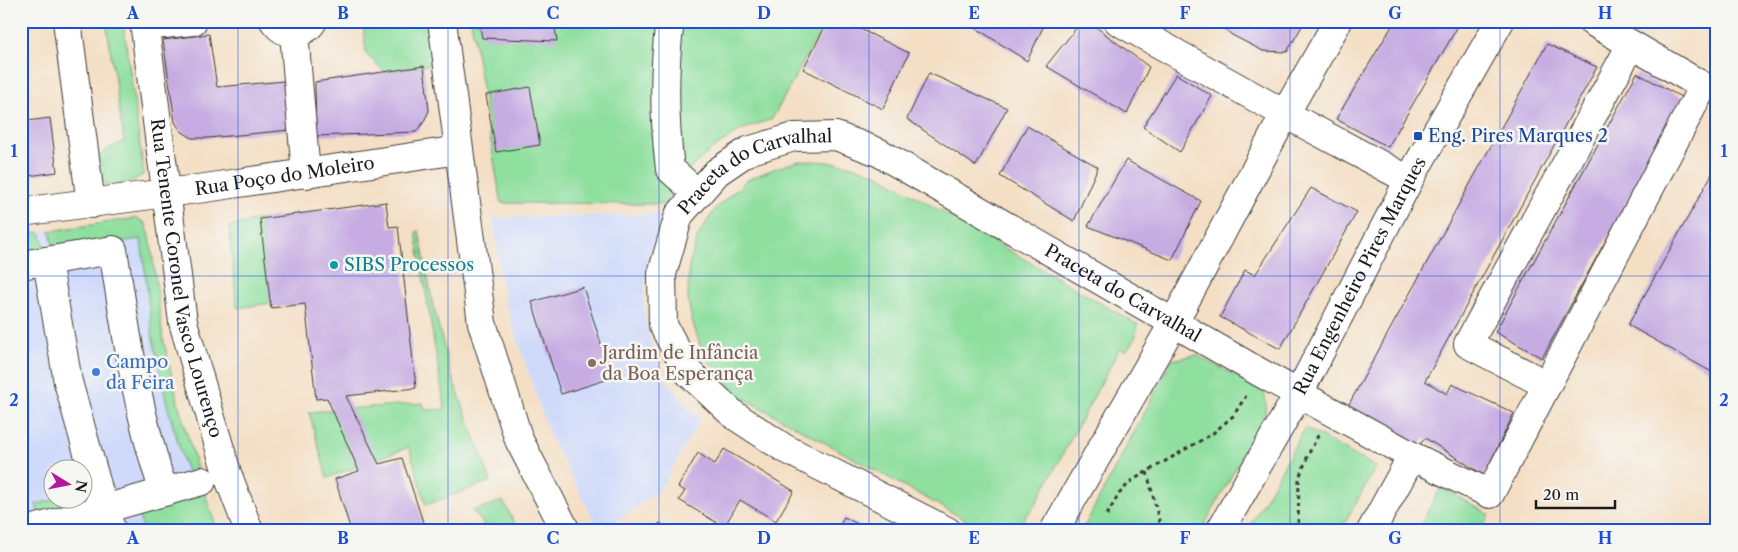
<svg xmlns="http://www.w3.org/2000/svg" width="1738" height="552" viewBox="0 0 1738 552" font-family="'Libre Caslon Text',serif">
<rect width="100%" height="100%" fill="#f6f6f2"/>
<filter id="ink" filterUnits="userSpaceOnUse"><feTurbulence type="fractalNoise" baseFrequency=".02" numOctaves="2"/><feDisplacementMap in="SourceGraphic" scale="10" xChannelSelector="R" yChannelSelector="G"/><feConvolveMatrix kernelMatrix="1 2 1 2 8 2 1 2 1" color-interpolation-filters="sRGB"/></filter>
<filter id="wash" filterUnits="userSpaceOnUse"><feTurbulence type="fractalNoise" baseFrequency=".0096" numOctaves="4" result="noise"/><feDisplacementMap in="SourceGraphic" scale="20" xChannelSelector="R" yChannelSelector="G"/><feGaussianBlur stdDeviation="1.12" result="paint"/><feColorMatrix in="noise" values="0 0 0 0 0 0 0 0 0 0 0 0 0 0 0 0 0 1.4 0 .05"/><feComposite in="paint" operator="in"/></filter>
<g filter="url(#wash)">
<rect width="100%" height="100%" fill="#f4dfc5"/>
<g fill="#cfdafa" fill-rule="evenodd">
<path d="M662 214 647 264 644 296V315L652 347 665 378 683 402 700 420 661 488 604 531H600L549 434 504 299 493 218Z"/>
<path d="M137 218 145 223 150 236 163 338 179 406 203 489 218 531H21V235ZM52 470H82V500H52Z"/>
</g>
<g fill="#8fdf9f" stroke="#567e5e">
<path d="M106 21H123L144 174C121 189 101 196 95 162L103 152 124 141Z"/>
<path d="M363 21H427L435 64 385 72 366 54Z"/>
<path d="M471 21H826L772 119 741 130 711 150 678 179 667 204 501 203Z"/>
<path d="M799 161C832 161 846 163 877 174L1138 325C1136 337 1134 344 1125 351L1120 348 1034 507 1026 516 1017 531H986L736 394 703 354 691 317 688 298 689 266 698 236 715 209 747 180 776 168Z"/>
<path d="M137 218 145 223 150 236 163 338 179 406 197 468 187 473 168 409 153 339 141 239 54 251 50 231Z"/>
<path d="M260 219 271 303 237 308 229 227Z"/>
<path d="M419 231 433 305 451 374 491 481 426 505 409 447 327 478 309 412 423 403 425 410 445 409 416 232Z"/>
<path d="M40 232 46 253 21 256V235Z"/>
<path d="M1196 355 1264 391 1266 404 1264 417 1201 531H1082L1172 360Z"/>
<path d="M1305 428 1376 467 1340 531H1247Z"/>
<path d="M1441 487 1490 515 1480 531H1417Z"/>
<path d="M203 489 218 531H144L137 511Z"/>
<path d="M88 491 92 506 40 520 36 504 54 500H82L83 492Z"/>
<path d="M503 501 519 531H472L469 527 485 526 473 511Z"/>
</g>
<g id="blocks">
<g fill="#c6ace2">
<path d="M479 21H554L557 41 482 38Z"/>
<path d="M828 21H844L909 53 883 109 803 69Z"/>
<path d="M965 21H1046L1027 61Z"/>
<path d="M1082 21H1088L1149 67 1127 114 1046 66Z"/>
<path d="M1216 21H1305L1287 52 1263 51 1232 35Z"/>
<path d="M1395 21H1461L1388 147 1336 119Z"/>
<path d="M209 34 217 87 285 81 290 130 208 138H192L181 131 175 122 163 40Z"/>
<path d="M1547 44 1597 67 1425 381 1447 394 1452 384 1514 413 1484 475 1425 438 1419 446 1348 406Z"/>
<path d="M424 66 429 111 423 123 416 132 316 136 315 82Z"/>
<path d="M929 73 1007 108 976 166 907 119Z"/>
<path d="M1637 73 1683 98 1542 358 1495 332Z"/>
<path d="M1176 74 1212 96 1180 152 1143 127Z"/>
<path d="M21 87 27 121 50 118 57 172 21 177Z"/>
<path d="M530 87 540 145 496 152 486 95Z"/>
<path d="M1027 126 1098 167 1074 221 1000 176Z"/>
<path d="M1126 160 1201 201 1172 260 1088 226Z"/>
<path d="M1717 165V375L1628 325Z"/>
<path d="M1311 188 1357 212 1280 349 1220 317 1245 270 1255 275Z"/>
<path d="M386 202 389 227 398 226 416 388 346 396 379 464 402 458 426 531H351L335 479 359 471 327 398 316 399 305 304 271 308 260 219Z"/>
<path d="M583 287 612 378 561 394 532 302Z"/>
<path d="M724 449 794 491 776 521 740 500 724 527 679 500 685 491 678 487 698 453 715 464Z"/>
<path d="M844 517 871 531H837Z"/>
<path d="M660 523 666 531H650Z"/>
<path d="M466 525 472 531H460Z"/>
</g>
</g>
</g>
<g filter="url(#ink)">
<use href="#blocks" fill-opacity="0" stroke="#3c3935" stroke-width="1"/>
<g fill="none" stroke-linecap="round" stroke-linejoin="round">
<g stroke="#3c3935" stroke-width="30">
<g id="minor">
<path d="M67 21 91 204"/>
<path id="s1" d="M144 21 183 322 227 473 249 531"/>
<path d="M274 21C284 36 303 37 313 21"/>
<path d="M442 21 482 323 519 440 566 531"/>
<path d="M670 21C663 71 664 119 670 169L698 194"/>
<path d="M1118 21 1285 114 1409 180"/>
<path d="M145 26 193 21"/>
<path d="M294 33 306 174"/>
<path id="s2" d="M21 212 205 188 459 150"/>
<path d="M47 261 68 382 104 510 112 531"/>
<path d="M21 265 113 250C126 331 137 413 164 492"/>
<path d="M1547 385 1468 344 1631 45"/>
<path d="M1412 456 1490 494 1703 86 1591 21"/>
<path d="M27 531 202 481"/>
<path id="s3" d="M947 531 784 448 734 415 688 372 663 325 662 274 679 215 717 172 748 151 794 137 836 136 878 152 1259 372 1412 456 1371 531"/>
<path d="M1054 531 1174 322 1285 114 1338 21"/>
<path id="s4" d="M1220 531 1299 393 1409 180 1500 21"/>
</g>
</g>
<g stroke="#3c3935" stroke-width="3" stroke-dasharray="4 4" stroke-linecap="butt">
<path d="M1147 472 1159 520 1157 531"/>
<path d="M1107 515 1119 494 1131 481 1212 434 1233 416 1246 396"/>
<path d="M1298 531 1299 478 1309 453 1319 434"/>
</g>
<use href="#minor" stroke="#fff" stroke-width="28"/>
</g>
</g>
<path fill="none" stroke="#1d4ed8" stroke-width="1" stroke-opacity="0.55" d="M238 21V531M448 21V531M659 21V531M869 21V531M1079 21V531M1290 21V531M1500 21V531M21 276H1717"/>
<rect fill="#1a4fb4" stroke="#f6f6f2" stroke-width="2" x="1413" y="131" width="10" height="10" rx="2.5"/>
<circle fill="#0f9aa8" stroke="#f6f6f2" stroke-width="2" cx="334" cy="265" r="5"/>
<circle fill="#8d6e63" stroke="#f6f6f2" stroke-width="2" cx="592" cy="363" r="5"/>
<circle fill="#3f7fe0" stroke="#f6f6f2" stroke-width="2" cx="96" cy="372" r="5"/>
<g text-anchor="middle" stroke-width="5" stroke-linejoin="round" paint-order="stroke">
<g font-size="18" fill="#164399" stroke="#f6f6f2" text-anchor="start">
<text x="1428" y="142">Eng. Pires Marques 2</text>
</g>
<g font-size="18" fill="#1c1c1c" stroke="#f6f6f2">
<text dy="6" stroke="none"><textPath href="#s2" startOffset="266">Rua Poço do Moleiro</textPath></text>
<text dy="6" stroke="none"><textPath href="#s3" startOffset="564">Praceta do Carvalhal</textPath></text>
<text dy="6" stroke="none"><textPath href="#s4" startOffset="291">Rua Engenheiro Pires Marques</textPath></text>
<text dy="6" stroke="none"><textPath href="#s1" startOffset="261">Rua Tenente Coronel Vasco Lourenço</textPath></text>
<text dy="6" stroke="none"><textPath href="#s3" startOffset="984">Praceta do Carvalhal</textPath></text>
</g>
<g font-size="18" fill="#0d838f" stroke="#f6f6f2" text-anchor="start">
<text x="344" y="271">SIBS Processos</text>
</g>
<g font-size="18" fill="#785e54" stroke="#f6f6f2" text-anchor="start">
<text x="602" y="359">Jardim de Infância<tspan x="602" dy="21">da Boa Esperança</tspan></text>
</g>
<g font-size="18" fill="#366cbe" stroke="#f6f6f2" text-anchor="start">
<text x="106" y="368">Campo<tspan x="106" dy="21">da Feira</tspan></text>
</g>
</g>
<rect width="1738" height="552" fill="none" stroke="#f6f6f2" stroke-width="55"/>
<g transform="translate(68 484) rotate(100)"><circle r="24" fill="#f6f6f2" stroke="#9f9f9c"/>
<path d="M0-4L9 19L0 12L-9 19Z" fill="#b5179e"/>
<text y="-8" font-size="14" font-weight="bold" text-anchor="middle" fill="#1c1c1c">N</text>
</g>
<path d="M1536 500v8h79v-8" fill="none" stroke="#1c1c1c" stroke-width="2.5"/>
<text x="1543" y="500" font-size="15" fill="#1c1c1c" stroke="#f6f6f2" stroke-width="4" paint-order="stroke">20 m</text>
<rect x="28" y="28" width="1682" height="496" fill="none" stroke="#1d4ed8" stroke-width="2"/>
<g font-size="16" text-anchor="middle" font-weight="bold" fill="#1d4ed8">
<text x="133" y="19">A</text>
<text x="343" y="19">B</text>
<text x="553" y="19">C</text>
<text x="764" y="19">D</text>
<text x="974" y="19">E</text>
<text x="1185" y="19">F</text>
<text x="1395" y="19">G</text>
<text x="1605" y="19">H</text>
<text x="14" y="157">1</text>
<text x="1724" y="157">1</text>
<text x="14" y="406">2</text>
<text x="1724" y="406">2</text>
<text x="133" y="544">A</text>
<text x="343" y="544">B</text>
<text x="553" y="544">C</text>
<text x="764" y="544">D</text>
<text x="974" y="544">E</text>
<text x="1185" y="544">F</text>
<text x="1395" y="544">G</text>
<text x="1605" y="544">H</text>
</g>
</svg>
